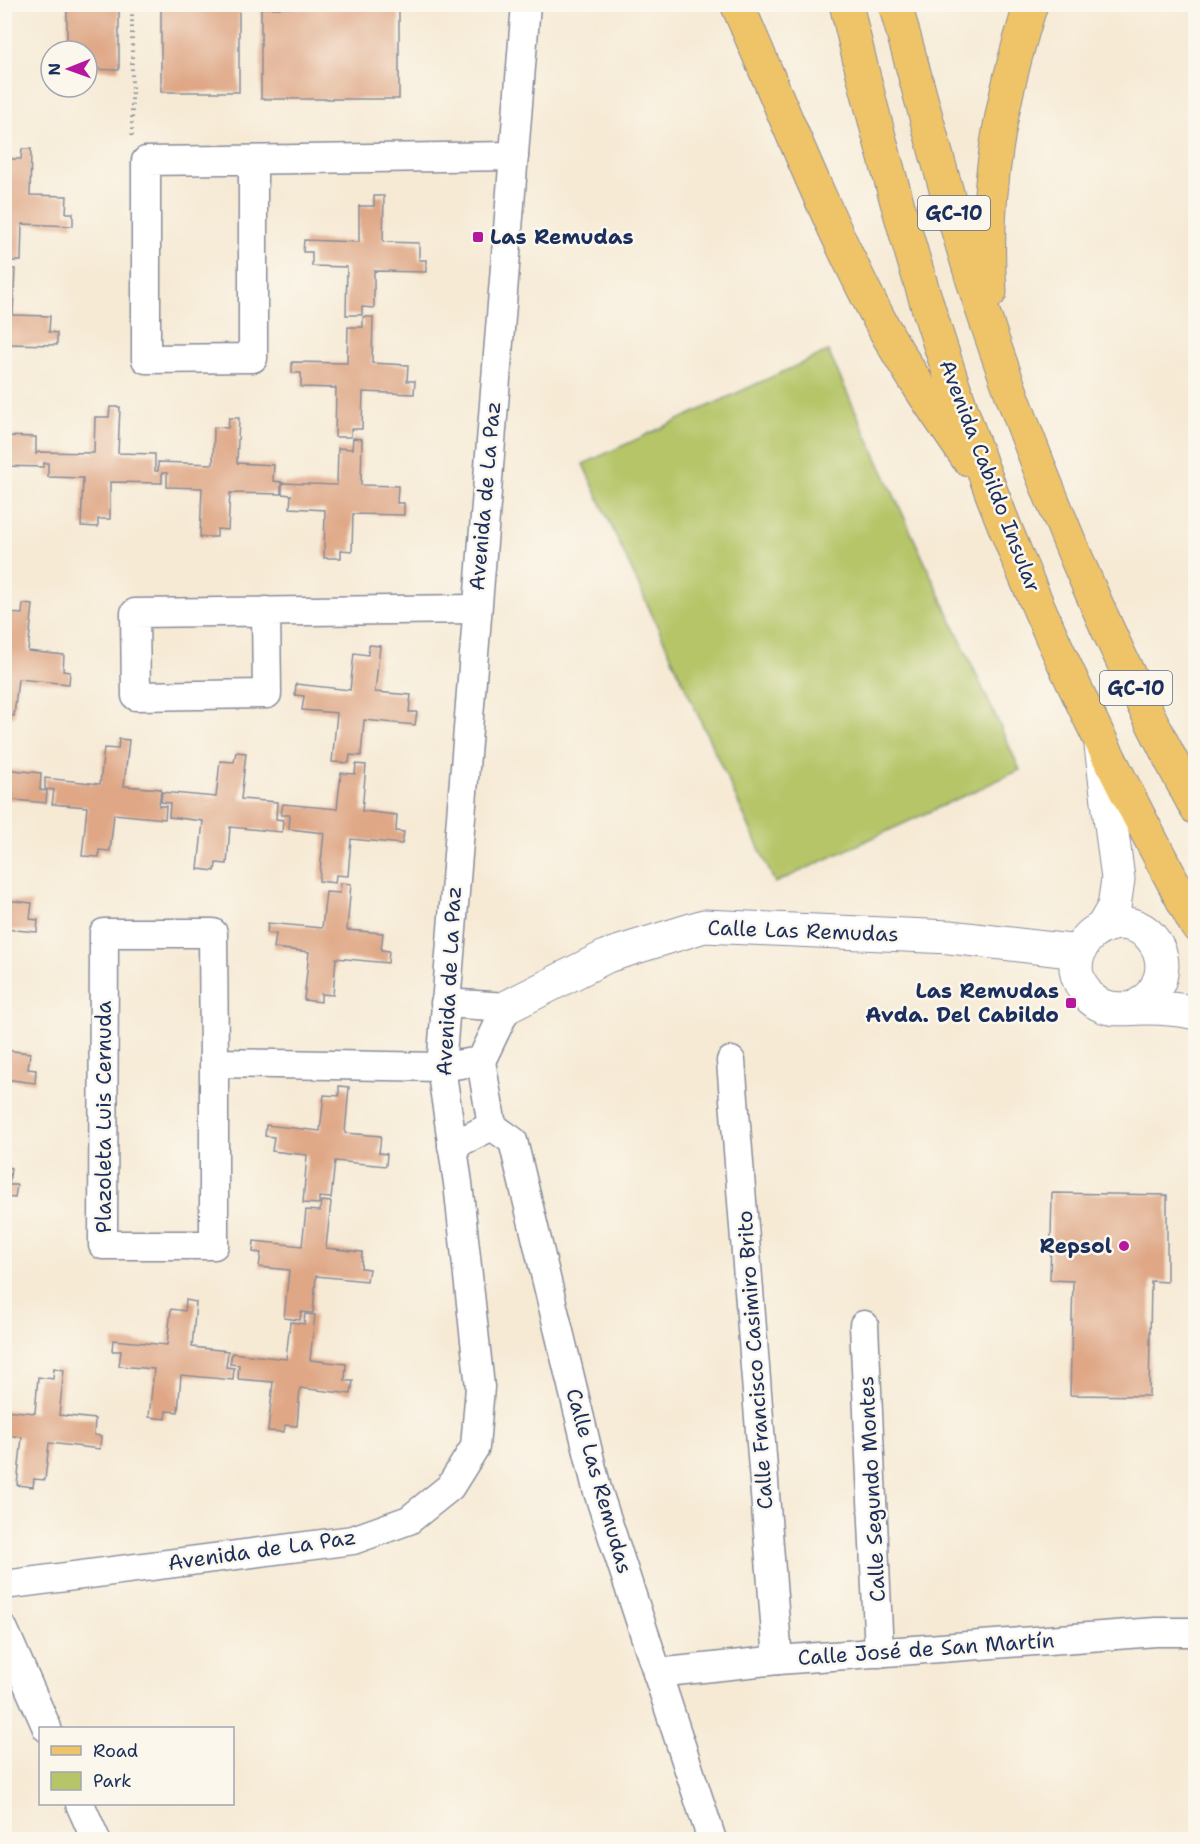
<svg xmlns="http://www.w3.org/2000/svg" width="1200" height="1844" viewBox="0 0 1200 1844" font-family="'Shantell Sans',sans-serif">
<rect width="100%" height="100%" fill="#fbf7ec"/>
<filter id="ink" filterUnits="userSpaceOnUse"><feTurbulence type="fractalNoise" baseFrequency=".0167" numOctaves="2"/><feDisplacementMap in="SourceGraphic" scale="12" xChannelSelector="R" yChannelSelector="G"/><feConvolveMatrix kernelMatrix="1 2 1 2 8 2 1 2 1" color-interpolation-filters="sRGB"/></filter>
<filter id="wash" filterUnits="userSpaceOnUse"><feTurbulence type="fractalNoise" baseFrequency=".008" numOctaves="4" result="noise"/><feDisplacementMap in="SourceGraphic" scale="24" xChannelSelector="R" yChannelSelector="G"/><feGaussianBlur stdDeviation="1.35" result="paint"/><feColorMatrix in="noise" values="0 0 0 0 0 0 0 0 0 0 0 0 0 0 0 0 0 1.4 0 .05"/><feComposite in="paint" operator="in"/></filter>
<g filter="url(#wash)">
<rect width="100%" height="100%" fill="#f6ead5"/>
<path fill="#b5c568" stroke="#687a63" stroke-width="1.5" d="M828 351 1020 770 775 883 583 464Z"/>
<g id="blocks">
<g fill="#dfa786">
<path d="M67 4H119V70L87 69V51H67Z"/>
<rect x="161" y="4" width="78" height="88"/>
<rect x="261" y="8" width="138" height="91"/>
<path d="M22 149H31L30 195 67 196 66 213H73V226L22 224 21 261H10V269H15L13 315 50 316 49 332 57 333V345L4 344 7 159H21Z"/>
<path d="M374 196H384L383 242 419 243V260H426V272L374 271V308L362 307V315H346L347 267 312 266V252H303L304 240 359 242V206H374Z"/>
<path d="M363 317H373L372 363 408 365 407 381H415L414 394 363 392 362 429H351V437H335L336 388 301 387V373H292V362L347 363 348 327H363Z"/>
<path d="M110 407H120L118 453 155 454V471H158V462L213 464 214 427 228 428 229 418H239L237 463 274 465 273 481 281 482V494L230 493 228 530 217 529V537H200L202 488 167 487V473H162V483L110 482V519H98V527L81 526 83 478 48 477V463H44L43 467 4 466V436L36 437V454L39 452 94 453 95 417H109Z"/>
<path d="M353 438 362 439 361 485 398 486 397 503H404V515L353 514 352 551 341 550V558H324L325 510 290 508 291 495 282 494V483L337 485 338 448 352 449Z"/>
<path d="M23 604 33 605 28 651 64 655 63 671 70 672 69 684 18 679 14 716 4 715V643L8 613 22 614Z"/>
<path d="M369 645 380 646 375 692 411 695 409 712H417L415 725 364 720 361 756 350 755 349 763 332 762 337 713 302 710 304 696 295 695 296 684 350 690 354 653 368 655Z"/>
<path d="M4 723 10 724 6 764H4Z"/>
<path d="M119 739 129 740 124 786 161 789 159 806H166L165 819 114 814 110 851 99 850V857L82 856 87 807 52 804 54 790 45 789V778L100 784 104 748 118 749Z"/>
<path d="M236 752 246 753 241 799 277 802 276 819 283 820 282 832 230 827 227 864 216 863 215 871 198 869 203 821 169 817 170 803 161 802 162 792 216 797 220 761 234 762Z"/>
<path d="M356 764 366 765 362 811 397 815 396 831 404 832 402 844 351 839 348 876 336 875 335 883 319 881 324 833 289 829 290 815H281L283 804 337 809 341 773 355 774Z"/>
<path d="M4 769 41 773 40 790 47 791 46 803 4 799Z"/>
<path d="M341 883 351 884 347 930 383 933 381 950 389 951 388 963 336 958 333 995 321 994V1002L304 1000 309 952 274 948 276 934 267 933 268 923 322 928 326 892 340 893Z"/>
<path d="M4 900 32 903 30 919 38 920 37 932 4 929Z"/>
<path d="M4 1050 30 1053 28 1069 36 1070 35 1083 4 1079Z"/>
<path d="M339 1086 349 1087 345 1133 381 1136 379 1153 387 1154 386 1166 335 1161 331 1198 319 1197V1204L303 1203 307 1155 272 1151 274 1137 265 1136 266 1125 320 1131 324 1095 339 1096Z"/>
<path d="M4 1167 11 1168 9 1185H17L15 1198 4 1197Z"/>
<path d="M1052 1193 1167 1195V1282L1151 1281 1149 1396 1070 1395 1073 1281 1050 1280Z"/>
<path d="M321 1201 331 1202 326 1248 362 1252 361 1268 369 1269 367 1281 316 1276 313 1313 301 1312 300 1320 284 1318 289 1270 259 1267 261 1253 253 1252 254 1241 302 1246 306 1210 320 1211Z"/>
<path d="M186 1300 196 1302 192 1347 228 1351 226 1367 234 1368 233 1380 181 1375 178 1412 166 1411V1419L149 1417 154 1369 119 1366 121 1351H112L113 1340 167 1345 171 1309 185 1311Z"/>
<path d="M305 1314 315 1315 310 1360 346 1364 345 1381H353L351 1394 300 1388 297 1426 285 1425 284 1432 268 1431 273 1382 238 1379 239 1365 230 1364 232 1353 286 1359 290 1322 304 1324Z"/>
<path d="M54 1368 64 1370 59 1415 95 1419 94 1435 101 1436 100 1449 49 1443 45 1480 34 1479 33 1487 17 1485 22 1437 4 1435V1410L35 1413 38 1377 53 1379Z"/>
</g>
</g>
</g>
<g filter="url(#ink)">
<use href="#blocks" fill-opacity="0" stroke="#888c9a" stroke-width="1.5"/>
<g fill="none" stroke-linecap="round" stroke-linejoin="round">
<g stroke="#888c9a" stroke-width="31">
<g id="minor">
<path d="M253 161V358L146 359V161L514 156"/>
<path d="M266 611 267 694 136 696 135 613 476 609"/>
<path d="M445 1003 507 1007 481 1061 492 1126"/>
<path d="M731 1061 778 1660"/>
<path d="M214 1063V1245H103L104 933H213L214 1063 441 1067 481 1061"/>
<path d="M452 1146 492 1126 513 1141 597 1489 712 1840"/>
<path d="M864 1325 879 1653"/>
<path d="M4 1585 353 1540 409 1520 450 1487 475 1447 480 1387 458 1183 441 1067 526 4"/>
<path d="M4 1630 47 1728"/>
<path d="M657 1673 778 1660 1156 1632H1196"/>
<path d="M80 1804 96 1840"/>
</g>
</g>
<g stroke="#888c9a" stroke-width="35">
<g id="tertiary">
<path d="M1101 746 1118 879 1114 907 1103 926"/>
<path d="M507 1007 607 956 704 926 950 937 1079 952"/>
<path d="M1134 1008C1194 975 1146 896 1093 933 1082 941 1076 956 1076 969 1077 979 1082 987 1087 994 1103 1014 1123 1008 1146 1008 1163 1008 1179 1009 1196 1013"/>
</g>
</g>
<g stroke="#888c9a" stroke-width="35">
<g id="primary">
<path d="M737 4C783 110 826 219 880 321 906 369 937 414 968 459"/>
<path d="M846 4C885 170 932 335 992 494 1049 643 1121 785 1196 925"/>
<path d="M895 4C924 106 949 209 982 309 1039 480 1111 649 1196 808"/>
<path d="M990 292C983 193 1001 98 1031 4"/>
</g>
</g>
<path stroke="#888c9a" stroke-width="4" stroke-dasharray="1.5 4.5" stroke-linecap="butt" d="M132 136V4"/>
<use href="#minor" stroke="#fff" stroke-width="28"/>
<use href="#tertiary" stroke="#fff" stroke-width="33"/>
<use href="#primary" stroke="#efc469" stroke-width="33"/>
</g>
</g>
<g fill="#b5179e" stroke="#fbf7ec" stroke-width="2">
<rect x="472" y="231" width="12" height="12" rx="3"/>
<rect x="1065" y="997" width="12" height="12" rx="3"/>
<circle cx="1124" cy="1246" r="6"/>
</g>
<g text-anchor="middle" stroke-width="5" stroke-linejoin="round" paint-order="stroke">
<g fill="#fbf7ec" stroke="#5e6b89" stroke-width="1.5">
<rect x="918" y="196" width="72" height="34" rx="4.5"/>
<rect x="1100" y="671" width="72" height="34" rx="4.5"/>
</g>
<g font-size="20" font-weight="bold" fill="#1b2f5e">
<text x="954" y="220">GC-10</text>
<text x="1136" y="695">GC-10</text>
</g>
<g font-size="21" font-weight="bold" fill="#1b2f5e" stroke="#fbf7ec" text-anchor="end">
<text x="490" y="244" text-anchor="start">Las Remudas</text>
<text x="1059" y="998">Las Remudas<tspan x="1059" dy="24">Avda. Del Cabildo</tspan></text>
<text x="1112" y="1253">Repsol</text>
</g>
<g font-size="21" fill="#1b2f5e" stroke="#fbf7ec">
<text transform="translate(990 476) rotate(69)" y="7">Avenida Cabildo Insular</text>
<text transform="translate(485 496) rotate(-85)" y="7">Avenida de La Paz</text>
<text transform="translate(803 931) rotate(2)" y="7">Calle Las Remudas</text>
<text transform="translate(449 981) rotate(-87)" y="7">Avenida de La Paz</text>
<text transform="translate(104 1117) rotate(-90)" y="7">Plazoleta Luis Cernuda</text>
<text transform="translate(755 1360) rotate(-94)" y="7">Calle Francisco Casimiro Brito</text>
<text transform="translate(599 1481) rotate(74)" y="7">Calle Las Remudas</text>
<text transform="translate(872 1489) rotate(-93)" y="7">Calle Segundo Montes</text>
<text transform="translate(262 1550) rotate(-8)" y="7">Avenida de La Paz</text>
<text transform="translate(926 1649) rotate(-4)" y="7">Calle José de San Martín</text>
</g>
</g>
<rect width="1200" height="1844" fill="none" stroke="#fbf7ec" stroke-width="24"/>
<rect x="39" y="1727" width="195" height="78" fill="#fbf7ec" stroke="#a1a7b3" stroke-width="1.5"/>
<rect x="51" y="1746" width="30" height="9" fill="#efc469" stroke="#a1a7b3" stroke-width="1.5"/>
<text x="93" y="1757" font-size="18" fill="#1b2f5e">Road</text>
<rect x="51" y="1772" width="30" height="18" fill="#b5c568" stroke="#a1a7b3" stroke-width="1.5"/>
<text x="93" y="1787" font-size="18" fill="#1b2f5e">Park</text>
<g transform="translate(69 69) rotate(269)"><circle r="28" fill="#fbf7ec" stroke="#a1a7b3" stroke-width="1.5"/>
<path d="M0-4.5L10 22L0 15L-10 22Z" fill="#b5179e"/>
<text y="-9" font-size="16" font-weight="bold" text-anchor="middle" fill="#1b2f5e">N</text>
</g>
</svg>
